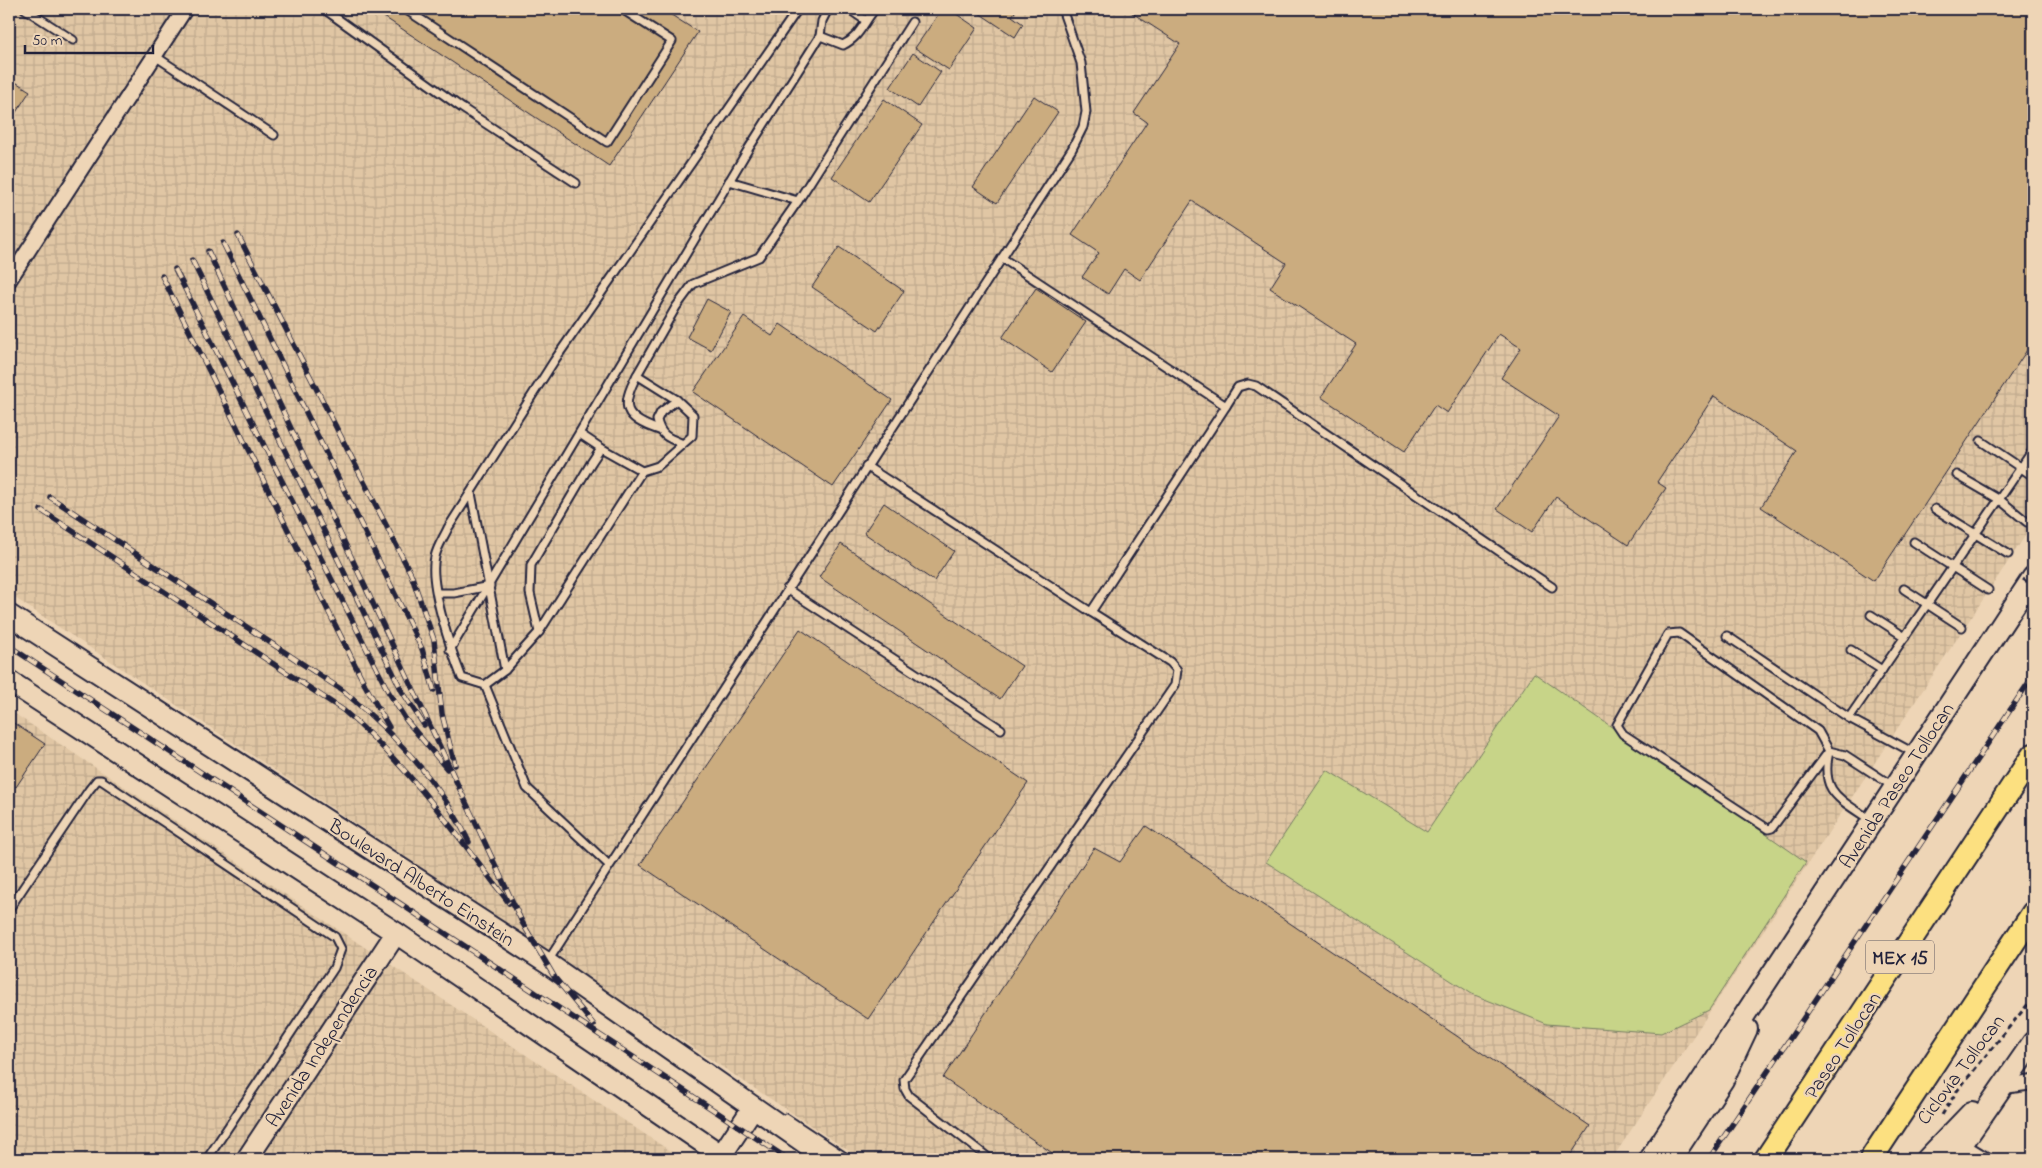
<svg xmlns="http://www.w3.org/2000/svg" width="2042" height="1168" viewBox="0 0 2042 1168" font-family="'Indie Flower',sans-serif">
<defs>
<pattern id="industrial-grid" width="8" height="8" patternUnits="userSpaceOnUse" patternTransform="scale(1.25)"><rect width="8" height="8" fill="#e0c6a4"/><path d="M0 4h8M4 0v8" fill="none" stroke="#c0aa8e"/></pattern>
</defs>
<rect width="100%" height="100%" fill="#eed5b6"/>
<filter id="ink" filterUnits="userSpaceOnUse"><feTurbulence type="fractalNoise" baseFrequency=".02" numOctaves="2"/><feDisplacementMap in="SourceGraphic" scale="10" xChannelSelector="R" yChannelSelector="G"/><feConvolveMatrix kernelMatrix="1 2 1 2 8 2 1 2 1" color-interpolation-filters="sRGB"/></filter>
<g filter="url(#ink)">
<g fill="url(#industrial-grid)">
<path d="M9 9H2033V524L1612 1159H861L9 594Z"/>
<path d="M9 710 682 1159H9Z"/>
</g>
<path fill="#c7d488" stroke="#747b62" d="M1534 673 1806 862 1709 1010 1661 1033 1547 1024 1472 994 1266 862 1327 770 1427 832Z"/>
<g fill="#cbac7f" stroke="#22223b">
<path d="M372 9H662L698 32 609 166Z"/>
<path d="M942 9H949L977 28 949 70 915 48Z"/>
<path d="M973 9H1017L1012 16 1023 24 1015 37Z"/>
<path d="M1126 9H2033V350L2029 347 1874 581 1761 507 1797 451 1714 396 1657 482 1666 488 1628 545 1556 497 1532 532 1497 509 1559 416 1501 378 1521 348 1499 334 1447 413 1435 405 1404 452 1321 397 1356 344 1270 288 1286 263 1192 201 1140 280 1124 269 1108 294 1082 277 1099 253 1072 235 1147 122 1134 113 1180 44Z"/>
<path d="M913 53 941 72 918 107 890 88Z"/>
<path d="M9 78 30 91 9 123Z"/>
<path d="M1034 96 1058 112 997 203 973 187Z"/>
<path d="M884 99 922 125 869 202 832 177Z"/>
<path d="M839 247 904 291 877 331 812 287Z"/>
<path d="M1036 288 1086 322 1052 372 1002 338Z"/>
<path d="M707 299 731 312 711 350 687 337Z"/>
<path d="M744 317 772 336 780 324 892 400 833 487 693 392Z"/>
<path d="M884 503 954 551 934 581 864 533Z"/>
<path d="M841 544 1022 666 1000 699 819 577Z"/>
<path d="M800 629 1028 783 868 1019 640 865Z"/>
<path d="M9 720 45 744 16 787 9 782Z"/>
<path d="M1146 826 1590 1126 1568 1159H1061L943 1078 1094 848 1120 862Z"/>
</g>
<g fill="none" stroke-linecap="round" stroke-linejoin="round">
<g stroke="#22223b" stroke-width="11">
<g id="service">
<path d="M25 9 73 40"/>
<path d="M324 9 462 108 576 183"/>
<path d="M405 9 607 142 672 41 622 9"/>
<path d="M849 9 865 20"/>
<path d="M820 36 843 45C860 37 863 23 875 9"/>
<path d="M155 56 274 135"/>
<path d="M729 181 798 201"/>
<path d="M637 375C620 407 624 418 659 430"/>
<path d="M677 400 661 412 657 420C660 435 668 438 681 443"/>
<path d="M1226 406 1238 387 1248 384 1256 386 1552 587"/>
<path d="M580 434 601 448"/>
<path d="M1981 441 2033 476"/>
<path d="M866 466 1091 612"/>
<path d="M1957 475 2000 500 2027 522"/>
<path d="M471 493 505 670 485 685"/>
<path d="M1935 509 2008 554"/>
<path d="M1914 542 1988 590"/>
<path d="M787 589 1001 729"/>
<path d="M1904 589 1962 627"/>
<path d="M437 593H454L490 586"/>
<path d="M1871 615 1905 637"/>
<path d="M539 632 530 593 531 565 591 463 601 448 642 471"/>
<path d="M1727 636 1849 718 1914 753"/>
<path d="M450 650 749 148 820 36 822 21 828 9"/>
<path d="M1851 650 1882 670"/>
<path d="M505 670 539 632 642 471 658 466 692 436 693 415 677 400 637 375 676 307 693 284 759 257 798 201 912 22"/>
<path d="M1849 718 2033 450"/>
<path d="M1870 820C1839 798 1820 793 1829 751L1818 731 1679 633 1668 634 1617 725 1623 734 1768 829 1772 828 1829 751 1845 755 1894 787"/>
<path d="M609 865 527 788 485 685 462 678C452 653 428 583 435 557 437 547 444 537 448 528L554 361 798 9"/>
<path d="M9 909 89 790 97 780H101L335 937 341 949 334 968 207 1159"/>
<path d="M548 961 1002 258"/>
<path d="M786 1118 848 1159"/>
<path d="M990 1159 909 1096 905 1089 904 1080 1175 685 1177 670 1170 662 1091 612 1226 406 1002 258 1072 149 1083 127 1086 112 1081 63 1062 9"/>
</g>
</g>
<g stroke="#22223b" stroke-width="18">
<g id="minor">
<path d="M9 280 185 9"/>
<path d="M2004 1086 2033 1082"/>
<path d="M1961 1145 1984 1159"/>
</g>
</g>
<g stroke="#22223b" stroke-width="24">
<g id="secondary">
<path d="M9 615 547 963 828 1159"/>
<path d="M9 681 396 933 727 1159"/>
<path d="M247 1159 396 933"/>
<path d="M719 1159 752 1109"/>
<path d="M1650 1159 2033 577"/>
<path d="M1671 1159 1723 1080 1747 1029"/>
<path d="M1927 1159 1972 1112"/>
<path d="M1952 1159 2033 1042"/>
</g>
</g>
<g stroke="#22223b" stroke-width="26">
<g id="trunk">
<path d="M1766 1159 2033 755"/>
<path d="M1871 1159 2033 913"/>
</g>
</g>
<path stroke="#22223b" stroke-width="3" stroke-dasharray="5 4" stroke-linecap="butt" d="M1942 1115 1957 1091 2033 998"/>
<use href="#service" stroke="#eed5b6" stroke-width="7"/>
<use href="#minor" stroke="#eed5b6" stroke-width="14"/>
<use href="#secondary" stroke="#eed5b6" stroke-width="20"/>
<use href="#trunk" stroke="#fce080" stroke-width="22"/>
<g stroke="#22223b" stroke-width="5.5">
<g id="rail">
<path d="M238 235 411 574 434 640 442 714 455 765"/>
<path d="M223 243 422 649 434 690"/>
<path d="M208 251 522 922 555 978 594 1025"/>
<path d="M192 260 402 691 424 725"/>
<path d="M175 269 388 691 406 720 447 769"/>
<path d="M162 276 365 685 389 727"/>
<path d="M50 497 342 690C393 733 440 781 469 842"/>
<path d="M41 510 343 710C409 766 457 835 509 903"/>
<path d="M9 646 788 1159"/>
<path d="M1709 1159 2033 676"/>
</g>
</g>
<use href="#rail" stroke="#eed5b6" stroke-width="4" stroke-dasharray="11" stroke-linecap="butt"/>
<path stroke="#22223b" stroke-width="3" stroke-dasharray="5 4" stroke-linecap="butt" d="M2023 579 2033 586"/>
</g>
</g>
<g text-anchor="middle" stroke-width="4.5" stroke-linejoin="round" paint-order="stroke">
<rect fill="#eed5b6" stroke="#5f5860" stroke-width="1" x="1866" y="940.5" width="68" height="33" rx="4"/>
<g font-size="19" font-weight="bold" fill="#22223b">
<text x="1900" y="964">MEX 15</text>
</g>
<g font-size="20" fill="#22223b" stroke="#eed5b6">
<text transform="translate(1896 785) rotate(-57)" y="7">Avenida Paseo Tollocan</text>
<text transform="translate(422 882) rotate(33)" y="7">Boulevard Alberto Einstein</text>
<text transform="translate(1842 1045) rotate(-57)" y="7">Paseo Tollocan</text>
<text transform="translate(321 1046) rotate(-57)" y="7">Avenida Independencia</text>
<text transform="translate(1960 1069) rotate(-53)" y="7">Ciclovía Tollocan</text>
</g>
</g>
<rect width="2042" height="1168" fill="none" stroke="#eed5b6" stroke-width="30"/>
<rect x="15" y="15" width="2012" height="1138" fill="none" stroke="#22223b" stroke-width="2" filter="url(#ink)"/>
<path d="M25 45v8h128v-8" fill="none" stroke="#22223b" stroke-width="2.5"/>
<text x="32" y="45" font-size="15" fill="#22223b" stroke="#eed5b6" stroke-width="4" paint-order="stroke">50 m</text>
</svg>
